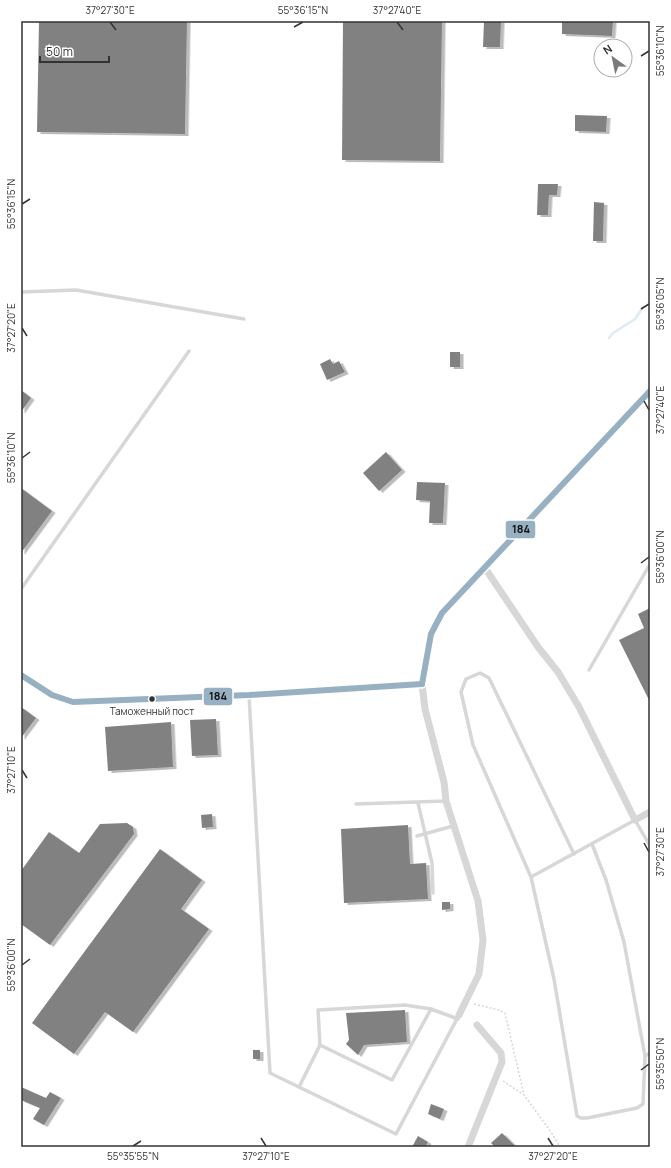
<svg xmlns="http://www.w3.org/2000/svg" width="671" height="1168" viewBox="0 0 671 1168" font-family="Manrope,sans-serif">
<defs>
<filter id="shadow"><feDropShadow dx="3.5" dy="2" stdDeviation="0" flood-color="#0004"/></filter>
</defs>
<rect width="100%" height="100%" fill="#fff"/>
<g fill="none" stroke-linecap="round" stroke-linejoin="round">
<path stroke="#ddebf3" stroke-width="2.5" d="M609 338 613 333 635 319 643 307"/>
</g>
<g fill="#818181" filter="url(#shadow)">
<path d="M39 21H187L185 134 37 132Z"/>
<path d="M343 21H442L440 161 342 160Z"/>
<path d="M484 21H501L500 47H483Z"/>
<path d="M562 21H613L612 36 562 34Z"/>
<path d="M575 115 607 116 606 132 575 131Z"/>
<path d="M538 184H558L557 195H549L548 215H537Z"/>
<path d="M594 202 604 203 603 241H593Z"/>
<rect x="450" y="352" width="10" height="15"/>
<path d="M330 359 333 364 339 361 345 372 327 380 320 364Z"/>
<path d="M21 390 31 398 21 412Z"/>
<path d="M386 452 402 470 379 491 363 473Z"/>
<path d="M417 482 445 483 443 523H429L430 501 416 500Z"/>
<path d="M21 488 52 511 21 553Z"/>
<path d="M650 608V702L619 640 644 628 638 614Z"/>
<path d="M21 707 36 718 21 738Z"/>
<path d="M216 719 218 755 192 756 190 720Z"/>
<path d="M171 722 173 767 108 771 105 727Z"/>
<path d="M212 814 213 827 202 828 201 815Z"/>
<path d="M127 823 133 827 134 834 50 945 21 924V871L49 832 79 853 100 824Z"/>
<path d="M408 825 410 864 426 863 428 899 344 903 341 829Z"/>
<path d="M160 849 202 880 181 909 209 929 133 1032 105 1012 74 1054 32 1023Z"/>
<path d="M442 902H450V909L442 910Z"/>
<path d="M405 1010 407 1042 364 1045 358 1055 346 1044 349 1040 346 1013Z"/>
<rect x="253" y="1050" width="7" height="9"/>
<path d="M21 1087 46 1098 50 1092 61 1098 44 1125 33 1119 40 1108 21 1100Z"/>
<path d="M431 1104 444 1109 440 1119 428 1114Z"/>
<path d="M502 1133 516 1147H495L491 1143Z"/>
<path d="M418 1136 428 1142 425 1147H412Z"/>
</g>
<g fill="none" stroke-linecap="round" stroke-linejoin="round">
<g stroke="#d6d6d6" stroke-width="1.5" stroke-dasharray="2 2" stroke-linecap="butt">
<path d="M474 1004 499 1010 505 1013 524 1095"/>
<path d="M503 1081 524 1095 551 1132 560 1147"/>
</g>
<g stroke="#d7d7d7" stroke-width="3.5">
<path d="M21 292 76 290 244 319"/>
<path d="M21 589 189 351"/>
<path d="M589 670 650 564"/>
<path d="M249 695 270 1073 396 1134 459 1015"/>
<path d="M418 803 432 863 433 893"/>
<path d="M356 804 446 801"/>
<path d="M417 836 453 826"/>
<path d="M592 844 606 880 624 942 645 1056"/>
<path d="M650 846 635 820 531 877 554 979 577 1116 581 1118H587L637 1108 643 1104 645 1056 650 1053"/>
<path d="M531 877 473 745 461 692 466 679 480 673 489 678 574 854"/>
<path d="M320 1045 318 1010 405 1005 431 1009"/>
<path d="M299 1087 320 1045 392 1080 431 1009 458 1019"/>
</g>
<g stroke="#d7d7d7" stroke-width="7">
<path d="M485 568 538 647 558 672 579 707 635 820 650 812"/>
<path d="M21 675C38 687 53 698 73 702L249 695 422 684"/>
<path d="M459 1015 479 974 483 940 478 901 446 801 444 782 425 709 422 684 431 634 442 613 650 391"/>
<path d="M468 1147 502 1062 501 1053 477 1025"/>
</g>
<g stroke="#fff" stroke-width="9">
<g id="bus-1">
<path d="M21 675 52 695 73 702 249 695 422 684"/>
<path d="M422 684 431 634 442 613 650 391"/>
</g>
</g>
<use href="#bus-1" stroke="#97b0c2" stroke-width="6"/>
</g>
<path fill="none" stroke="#333" stroke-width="1.5" d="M110 22 116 30M397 22 403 30M294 27 303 22M641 56 649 51M22 204 30 199M641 309 649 304M22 328 27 336M644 401 649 410M22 458 30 452M641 563 649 557M22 770 27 778M644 843 649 852M22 965 30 959M641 1070 649 1064M261 1138 266 1146M548 1138 553 1146M133 1146 141 1141"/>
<circle fill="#333" stroke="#fff" stroke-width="1.5" cx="152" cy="699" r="3.5"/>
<g text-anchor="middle" stroke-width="4" stroke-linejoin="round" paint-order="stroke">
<g font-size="10" fill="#333" stroke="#fff">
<text x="152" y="715">Таможенный пост</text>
</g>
</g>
<g stroke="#fff" stroke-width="1.5">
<rect x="505" y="520" width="31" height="19" rx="4" fill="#97b0c2"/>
<rect x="203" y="687" width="30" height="19" rx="4" fill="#97b0c2"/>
</g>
<g font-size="11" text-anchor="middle" font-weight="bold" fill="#111">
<text x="521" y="533">184</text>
<text x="218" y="700">184</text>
</g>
<rect width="671" height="1168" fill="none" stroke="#ffffff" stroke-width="44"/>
<g transform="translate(613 58) rotate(327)"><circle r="19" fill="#ffffff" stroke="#adadad"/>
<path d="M0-3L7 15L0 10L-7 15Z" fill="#7a7a7a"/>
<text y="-6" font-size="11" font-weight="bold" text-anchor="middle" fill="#333333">N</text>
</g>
<path d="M40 56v6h69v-6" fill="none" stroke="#333333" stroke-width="2"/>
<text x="46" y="56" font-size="12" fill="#333333" stroke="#ffffff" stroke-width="3" paint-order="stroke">50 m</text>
<rect x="22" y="22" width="627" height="1124" fill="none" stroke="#333" stroke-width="1.5"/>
<g font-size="10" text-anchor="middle" fill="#333">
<text x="110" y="14">37°27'30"E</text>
<text x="303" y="14">55°36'15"N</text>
<text x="397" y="14">37°27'40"E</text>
<text transform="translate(660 51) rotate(-90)" y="4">55°36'10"N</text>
<text transform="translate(11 204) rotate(-90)" y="4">55°36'15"N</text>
<text transform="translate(660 304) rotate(-90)" y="4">55°36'05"N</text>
<text transform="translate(11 328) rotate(-90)" y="4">37°27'20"E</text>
<text transform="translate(660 410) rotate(-90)" y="4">37°27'40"E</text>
<text transform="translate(11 458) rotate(-90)" y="4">55°36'10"N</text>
<text transform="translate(660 557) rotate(-90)" y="4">55°36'00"N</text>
<text transform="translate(11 770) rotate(-90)" y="4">37°27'10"E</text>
<text transform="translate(660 852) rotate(-90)" y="4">37°27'30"E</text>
<text transform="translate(11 965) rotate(-90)" y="4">55°36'00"N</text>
<text transform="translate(660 1064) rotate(-90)" y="4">55°35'50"N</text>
<text x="133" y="1160">55°35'55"N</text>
<text x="266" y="1160">37°27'10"E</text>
<text x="553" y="1160">37°27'20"E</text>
</g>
</svg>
